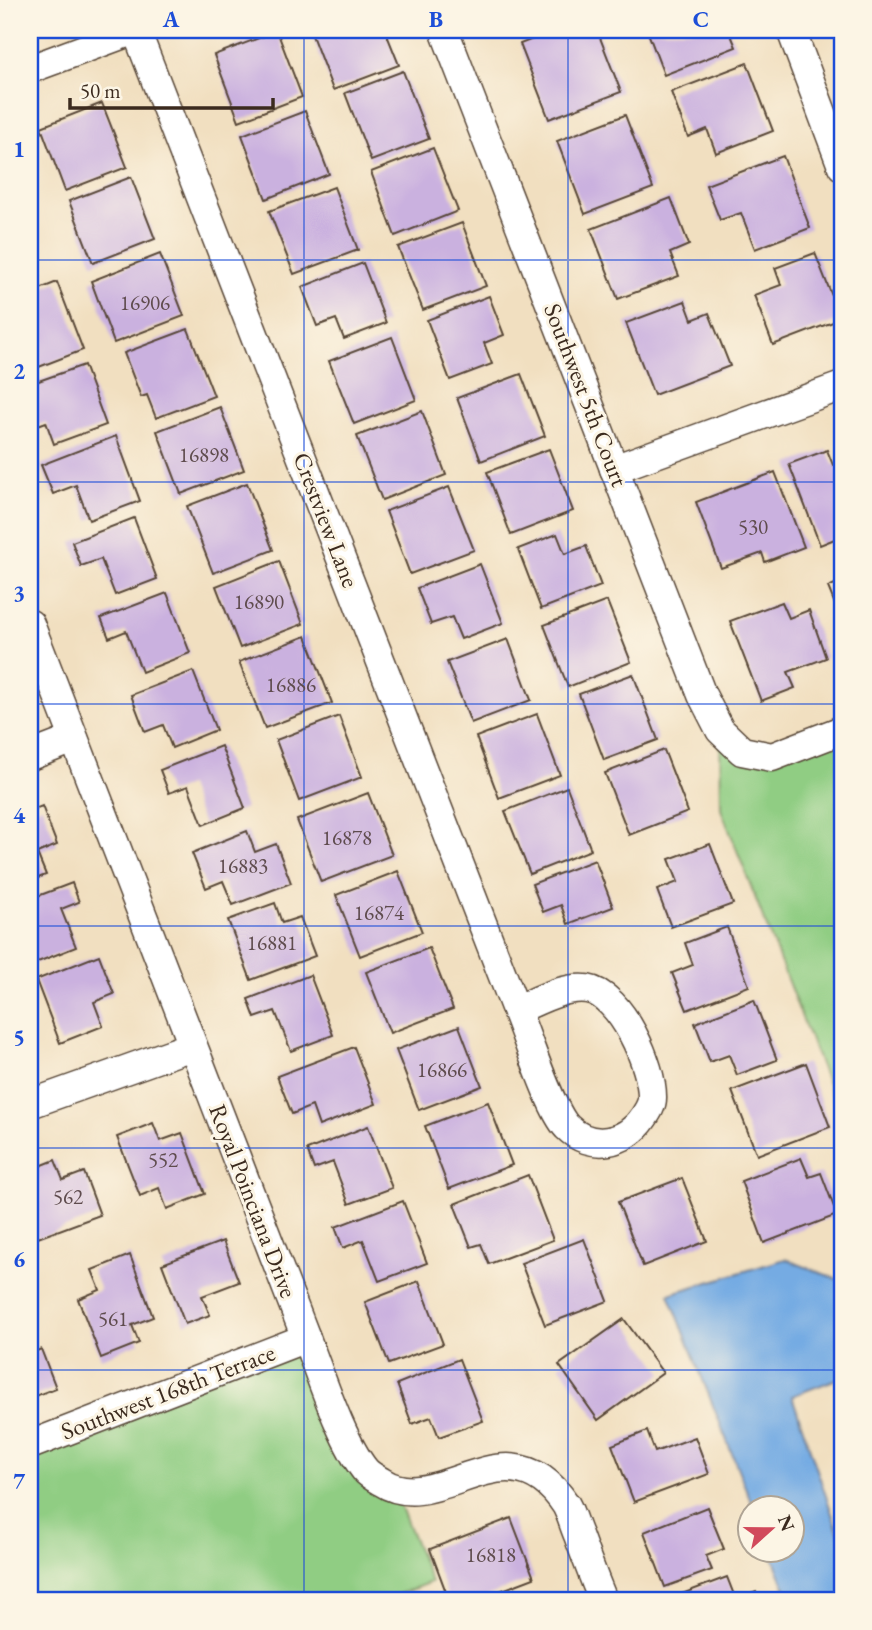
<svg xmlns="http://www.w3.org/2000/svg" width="872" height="1630" viewBox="0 0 872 1630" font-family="'EB Garamond',serif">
<rect width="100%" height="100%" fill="#fcf5e5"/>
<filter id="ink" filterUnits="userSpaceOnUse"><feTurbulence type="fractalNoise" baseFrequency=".0143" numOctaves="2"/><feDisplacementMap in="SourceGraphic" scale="14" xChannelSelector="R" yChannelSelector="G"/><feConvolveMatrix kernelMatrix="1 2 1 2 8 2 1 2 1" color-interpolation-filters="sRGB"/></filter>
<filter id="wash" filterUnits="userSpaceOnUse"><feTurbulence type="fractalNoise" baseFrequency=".00686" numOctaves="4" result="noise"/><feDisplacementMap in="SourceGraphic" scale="28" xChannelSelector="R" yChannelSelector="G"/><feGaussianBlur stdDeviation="1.57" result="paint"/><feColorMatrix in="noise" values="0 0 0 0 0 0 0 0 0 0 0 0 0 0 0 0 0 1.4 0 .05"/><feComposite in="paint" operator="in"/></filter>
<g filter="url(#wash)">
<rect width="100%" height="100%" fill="#f1dfc0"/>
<g fill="#90cd83" stroke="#667c50" stroke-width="2">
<path d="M720 730 742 751 842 730V1121L721 809Z"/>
<path d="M306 1338 346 1439 394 1490 431 1582 384 1600H30V1445Z"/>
</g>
<path fill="#75abe3" stroke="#586a80" stroke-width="2" d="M785 1259 842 1281V1377L792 1396 842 1543V1600H790L770 1550H792V1508L753 1507 669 1294Z"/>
<g id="blocks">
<g fill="#cab1df">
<path d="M310 30H385L399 65 333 90Z"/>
<path d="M556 30H597L621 92 549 119 520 44Z"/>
<path d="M647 30H729L736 47 664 75Z"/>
<path d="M277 31 302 97 239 121 214 55Z"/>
<path d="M747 63 773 131 716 153 707 129 688 137 671 92Z"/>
<path d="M403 71 429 139 371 161 345 93Z"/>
<path d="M102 103 127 167 65 191 41 127Z"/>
<path d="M305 111 329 174 266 199 242 135Z"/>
<path d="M625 115 653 188 585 214 557 141Z"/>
<path d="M433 148 458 211 395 236 371 172Z"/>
<path d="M783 156 810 228 755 249 741 213 720 220 706 185Z"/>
<path d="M131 177 155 239 93 263 69 201Z"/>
<path d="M334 187 358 250 294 274 269 211Z"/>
<path d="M671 198 689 245 670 253 679 276 618 299 591 229Z"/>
<path d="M462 223 486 286 423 310 398 247Z"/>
<path d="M30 250 40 276 30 280Z"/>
<path d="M815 253 841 319 773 345 754 295 781 285 775 268Z"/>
<path d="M160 254 184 316 114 343 91 281Z"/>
<path d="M363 263 386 323 344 339 336 319 317 326 302 287Z"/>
<path d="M57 282 83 350 31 370 30 293Z"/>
<path d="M489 296 504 335 484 343 492 364 450 380 427 320Z"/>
<path d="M685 301 692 320 709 313 730 366 654 395 626 323Z"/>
<path d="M188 329 214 396 156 418 147 395 141 397 124 353Z"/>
<path d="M392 337 416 400 354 424 329 361Z"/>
<path d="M84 365 106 425 54 444 46 422 30 428V384Z"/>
<path d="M521 374 545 436 481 461 457 398Z"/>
<path d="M220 407 244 470 181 494 157 431Z"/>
<path d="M422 411 446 475 382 500 357 436Z"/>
<path d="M116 436 140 501 89 520 76 485 53 494 41 465Z"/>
<path d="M549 449 573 511 511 535 487 472Z"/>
<path d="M827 450 833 465 842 462V536L820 545 789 464Z"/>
<path d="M775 472 804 547 765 562 762 553 721 568 696 502Z"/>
<path d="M247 483 273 550 213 573 187 506Z"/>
<path d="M449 487 474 550 410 574 386 511Z"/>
<path d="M134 518 157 579 115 595 101 559 81 566 72 542Z"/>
<path d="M557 534 565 554 586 546 601 586 541 609 518 549Z"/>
<path d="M279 561 303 624 240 648 216 586Z"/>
<path d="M480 564 503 623 461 639 452 617 431 624 417 588Z"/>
<path d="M842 581V622L828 587Z"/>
<path d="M167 593 190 653 142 672 126 631 109 638 101 618Z"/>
<path d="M607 601 631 662 568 687 544 625Z"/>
<path d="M782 602 789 618 809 610 826 658 788 672 795 688 761 701 730 621Z"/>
<path d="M306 636 332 703 265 728 239 662Z"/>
<path d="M508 639 531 700 471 723 447 662Z"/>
<path d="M193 671 216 730 172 748 163 725 145 732 131 695Z"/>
<path d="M633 674 658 740 604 760 579 694Z"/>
<path d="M537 714 560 775 499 798 476 737Z"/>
<path d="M339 716 362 777 299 801 276 740Z"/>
<path d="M221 746 245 808 203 825 188 786 169 793 160 770Z"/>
<path d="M664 750 688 812 629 835 605 773Z"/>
<path d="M567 787 591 850 530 874 505 811Z"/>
<path d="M368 793 392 855 321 882 297 820Z"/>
<path d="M42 806 57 845 37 853 46 875 30 881V811Z"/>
<path d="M247 831 255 852 276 844 291 883 233 905 223 881 206 888 192 853Z"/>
<path d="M710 844 733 904 671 927 657 890 678 882 669 859Z"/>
<path d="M595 860 613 907 568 924 561 905 543 912 532 884Z"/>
<path d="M398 871 422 932 360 956 336 895Z"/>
<path d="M72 883 79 902 61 909 76 947 30 965V899Z"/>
<path d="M275 903 282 923 300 917 315 956 251 980 228 920Z"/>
<path d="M727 927 749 986 687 1010 672 973 693 965 685 943Z"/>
<path d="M429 948 453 1009 390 1033 366 972Z"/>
<path d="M99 955 114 994 94 1002 103 1026 60 1043 36 980Z"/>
<path d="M310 975 333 1035 291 1051 275 1011 255 1018 248 999Z"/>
<path d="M754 1000 777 1060 737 1075 729 1055 710 1062 695 1023Z"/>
<path d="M459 1026 482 1086 419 1110 396 1050Z"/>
<path d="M354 1047 376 1104 319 1126 312 1106 292 1114 277 1076Z"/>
<path d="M806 1063 830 1127 757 1155 732 1091Z"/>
<path d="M488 1102 512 1165 449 1189 425 1126Z"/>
<path d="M153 1123 160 1141 182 1133 205 1194 167 1209 159 1188 140 1196 117 1137Z"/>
<path d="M368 1126 392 1188 349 1204 333 1162 314 1169 307 1150Z"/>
<path d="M801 1158 809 1177 821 1173 837 1215 764 1243 741 1181Z"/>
<path d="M55 1160 63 1180 84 1172 100 1215 38 1238 30 1216V1170Z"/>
<path d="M528 1175 553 1240 489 1264 481 1244 471 1247 454 1204Z"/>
<path d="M682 1178 707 1241 643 1266 618 1202Z"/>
<path d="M403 1201 427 1263 379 1281 363 1240 343 1248 335 1227Z"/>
<path d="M584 1239 608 1301 545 1325 521 1263Z"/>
<path d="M223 1241 239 1282 202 1296 210 1315 185 1324 162 1264Z"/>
<path d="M130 1255 153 1317 132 1325 139 1343 101 1358 78 1299 100 1290 92 1270Z"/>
<path d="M419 1281 443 1344 389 1364 365 1302Z"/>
<path d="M624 1319 663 1373 598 1420 559 1365Z"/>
<path d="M41 1349 56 1388 30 1398V1354Z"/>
<path d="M459 1359 483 1421 439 1437 431 1417 412 1424 397 1384Z"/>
<path d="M647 1431 655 1452 695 1437 709 1474 634 1502 612 1445Z"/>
<path d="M707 1507 724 1549 706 1556 712 1570 665 1587 644 1532Z"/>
<path d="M511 1518 534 1578 476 1600H449L430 1549Z"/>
<path d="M727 1577 736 1600 756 1592 759 1600H672L671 1598Z"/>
</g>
</g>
</g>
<g filter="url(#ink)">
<use href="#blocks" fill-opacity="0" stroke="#564536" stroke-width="2"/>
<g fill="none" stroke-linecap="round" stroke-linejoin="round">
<g stroke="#564536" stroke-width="31">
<g id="minor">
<path d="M136 30 516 1010C527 1036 550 1109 567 1127 591 1151 626 1144 644 1117 648 1111 652 1105 652 1098 653 1067 621 994 587 989 563 986 538 1001 516 1010"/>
<path d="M444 30 702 695 720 730 742 751 772 757 842 730"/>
<path d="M791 30 842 166"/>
<path d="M30 69 135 30"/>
<path d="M614 469 842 386"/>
<path d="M30 624 306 1338C321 1376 341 1440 365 1470 369 1475 377 1479 382 1482 439 1519 508 1417 566 1505 571 1514 574 1526 578 1535 586 1557 594 1579 603 1600"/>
<path d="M30 756 74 739"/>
<path d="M30 1104 192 1046"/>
<path d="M30 1445 306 1338"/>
</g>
</g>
<use href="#minor" stroke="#fff" stroke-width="28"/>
</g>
</g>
<path fill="none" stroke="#1d4ed8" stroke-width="2" stroke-opacity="0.55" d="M304 30V1600M568 30V1600M30 260H842M30 482H842M30 704H842M30 926H842M30 1148H842M30 1370H842"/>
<g text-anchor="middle" stroke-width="6" stroke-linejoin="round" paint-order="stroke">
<g font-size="21" fill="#5f4c4e">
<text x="145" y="310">16906</text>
<text x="204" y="462">16898</text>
<text x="753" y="534">530</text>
<text x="259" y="609">16890</text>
<text x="291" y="692">16886</text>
<text x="347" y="845">16878</text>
<text x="243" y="873">16883</text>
<text x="379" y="920">16874</text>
<text x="272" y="950">16881</text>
<text x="442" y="1077">16866</text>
<text x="163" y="1167">552</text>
<text x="68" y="1204">562</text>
<text x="113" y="1326">561</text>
<text x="491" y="1562">16818</text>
</g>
<g font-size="24" fill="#3b2a1e" stroke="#fcf5e5">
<text transform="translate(586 395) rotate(69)" y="8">Southwest 5th Court</text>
<text transform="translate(326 520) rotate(69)" y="8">Crestview Lane</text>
<text transform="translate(253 1201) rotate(69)" y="8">Royal Poinciana Drive</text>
<text transform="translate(168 1392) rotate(-21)" y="8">Southwest 168th Terrace</text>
</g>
</g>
<rect width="872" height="1630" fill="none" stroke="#fcf5e5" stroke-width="77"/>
<g transform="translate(771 1529) rotate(69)"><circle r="33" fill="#fcf5e5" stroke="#afa495" stroke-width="2"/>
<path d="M0-5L12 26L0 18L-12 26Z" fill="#d1495b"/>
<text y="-10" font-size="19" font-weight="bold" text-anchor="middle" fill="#3b2a1e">N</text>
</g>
<path d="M70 98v10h203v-10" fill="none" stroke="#3b2a1e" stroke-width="3.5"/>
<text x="80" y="98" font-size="21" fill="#3b2a1e" stroke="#fcf5e5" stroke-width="5" paint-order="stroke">50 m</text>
<rect x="38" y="38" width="796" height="1554" fill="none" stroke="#1d4ed8" stroke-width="2.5"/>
<g font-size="23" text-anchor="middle" font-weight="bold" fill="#1d4ed8">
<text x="171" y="27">A</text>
<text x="436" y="27">B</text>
<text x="701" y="27">C</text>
<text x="19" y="157">1</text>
<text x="19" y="379">2</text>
<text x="19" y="601">3</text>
<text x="19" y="823">4</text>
<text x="19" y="1045">5</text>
<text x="19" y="1267">6</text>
<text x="19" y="1489">7</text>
</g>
</svg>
